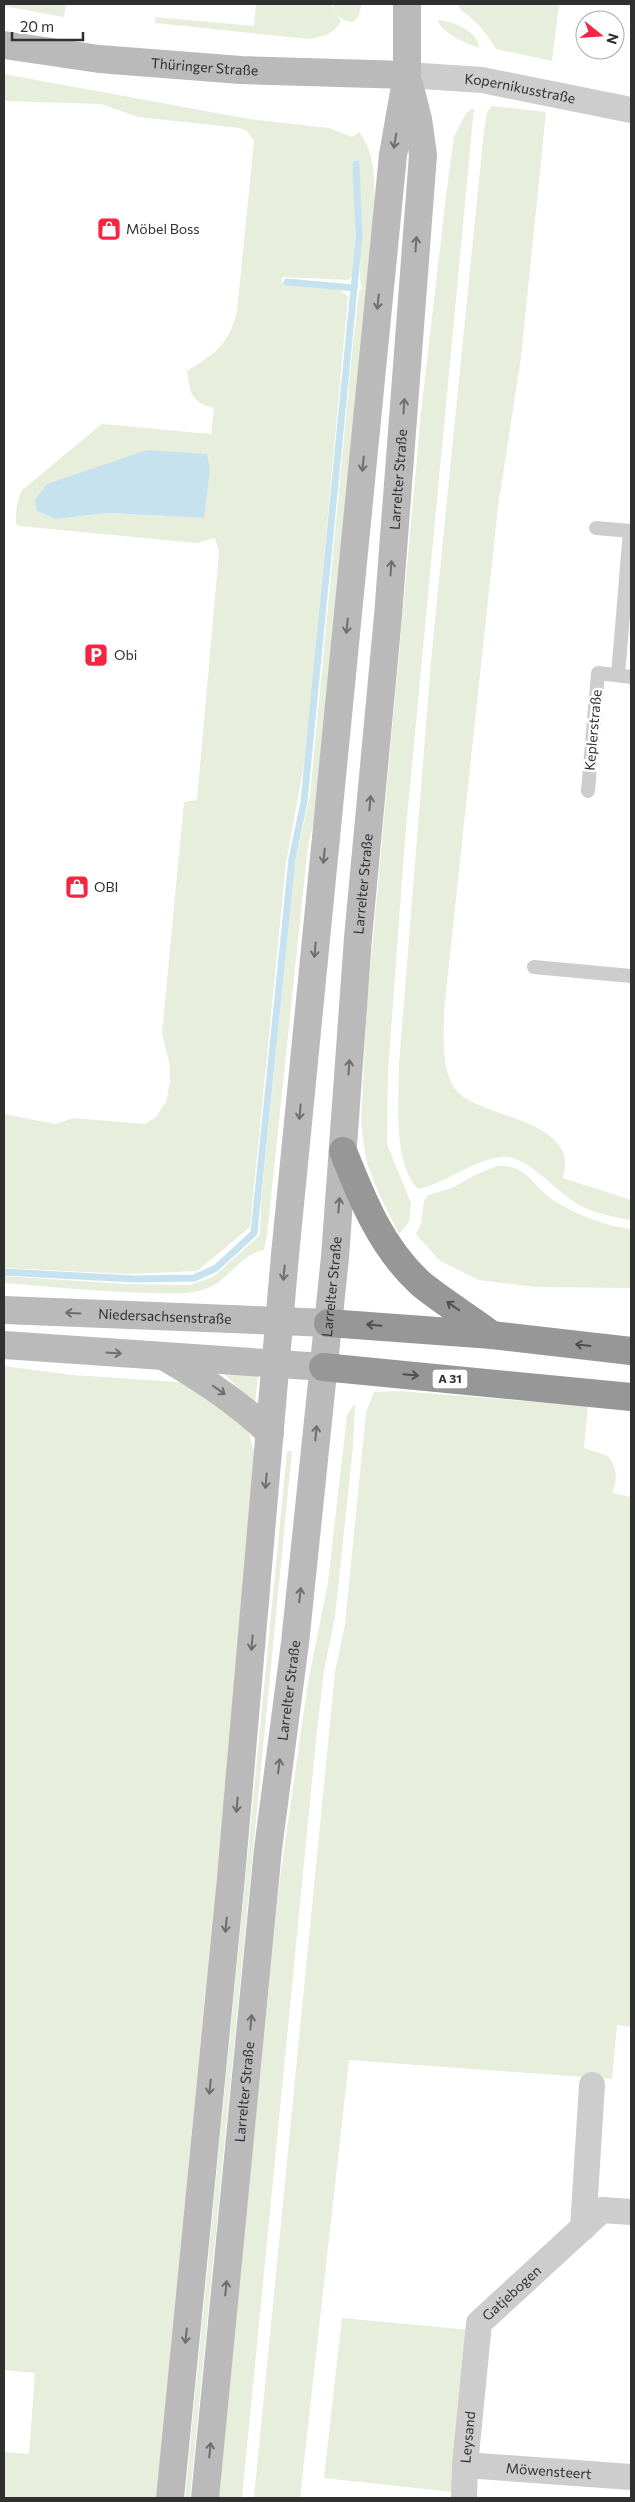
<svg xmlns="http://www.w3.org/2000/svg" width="635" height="2502" viewBox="0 0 635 2502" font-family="Commissioner,sans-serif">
<rect width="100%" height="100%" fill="#fff"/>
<g fill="#e7eedc" fill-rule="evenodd">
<path d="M4 4H66L64 17 4 6Z"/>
<path d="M256 4H331L341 21C333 35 323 37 308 39L155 23V17L254 26Z"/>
<path d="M333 4H362L358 17 353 22C342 22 335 14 333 4Z"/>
<path d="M458 4H559L552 61 496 49C489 37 481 27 471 18 465 12 460 11 458 4Z"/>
<path d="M437 20C451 21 479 30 479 48 462 41 446 36 437 20Z"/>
<path d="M4 74 249 119 329 128 352 137 359 132C375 153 374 175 375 201L321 795 308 845 267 1236 264 1250C240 1254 228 1282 205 1289 188 1295 169 1293 152 1293 102 1292 53 1287 4 1283V1276L126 1284 190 1285 213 1277 260 1235 261 1203 295 863 310 795 353 343 359 292 362 288 360 280 359 163 354 159 355 239 352 276 348 280 283 277 281 280 286 285 339 290 348 296 306 754 286 863 250 1227 197 1271 128 1274 4 1268V1114L55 1124 73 1118 145 1124 156 1117 166 1102 170 1082V1066L162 1033 184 802 197 800 219 552 215 538 196 543 19 526 16 524C15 512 17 501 22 490L102 424 211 434 214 408C190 402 190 392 187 371 217 352 228 346 237 311L254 141 247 131 240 128 138 117 101 104 4 101ZM147 450 204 518 108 513 56 519 98 468Z"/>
<path d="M492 106 546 112 521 357 498 507 444 1010C444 1034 441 1065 453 1086 470 1116 556 1115 565 1159 566 1164 564 1172 563 1178L631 1200V1220C615 1217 598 1214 583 1207 558 1195 527 1153 501 1157 471 1161 448 1182 419 1189 392 1166 399 1097 399 1064L432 650 484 130 487 112Z"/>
<path d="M474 108 405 839 388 1072 387 1144 411 1203 409 1222 399 1234 378 1192 366 1160 361 1122 367 1005 421 413 446 196 454 137 466 113Z"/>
<path d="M497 1166C530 1164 533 1190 558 1203 580 1216 606 1226 631 1229V1288L536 1287 479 1280 440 1261 416 1234 421 1224 424 1201 428 1195 452 1188 473 1176Z"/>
<path d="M4 1366 72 1375 178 1382 211 1394 233 1413 249 1433 257 1463 156 2498H4V2452L29 2454 35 2373 4 2370Z"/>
<path d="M223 1373 258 1375 255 1404Z"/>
<path d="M399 1391 588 1406 584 1448 608 1456C617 1467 618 1480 612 1493L631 1497V2027L617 2025 612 2079 349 2060 300 2498H254L335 1672 345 1624 366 1412 374 1392Z"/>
<path d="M355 1403 353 1447 335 1617 324 1671 317 1730 242 2498H218L279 1885 308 1682 328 1582 347 1415Z"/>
<path d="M287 1451H292L190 2498H185Z"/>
<path d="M342 2318 471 2330 452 2492 324 2478Z"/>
</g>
<path fill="#c7e2ef" d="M147 450 207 454 210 471 204 518 108 513 56 519 37 511 35 500 47 484Z"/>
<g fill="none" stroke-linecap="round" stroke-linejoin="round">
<g stroke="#c7e2ef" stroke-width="7">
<path d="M287 282 354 288"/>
<path d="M4 1272 134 1279 194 1278 216 1268 254 1233 292 859 304 802 354 288 359 237 356 164"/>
</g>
<g stroke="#cdcdcd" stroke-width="14">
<path d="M596 528 630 531 618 675"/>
<path d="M588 791 598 673 631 677"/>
<path d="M534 967 631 976"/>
</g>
<g stroke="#cdcdcd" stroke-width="26">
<path id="s1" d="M407 75 482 80 631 110"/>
<path d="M583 2228 592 2085"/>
<path id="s2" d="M465 2465 631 2477"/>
<path id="s3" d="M464 2498 465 2465 479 2323 602 2210 631 2212"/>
</g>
<g stroke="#bababa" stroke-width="28">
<path id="s4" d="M4 45 99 59 241 70 407 75"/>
<path id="s5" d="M4 1310 328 1323"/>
<path d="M4 1345 323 1367"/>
<path d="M168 1359C206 1381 239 1403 270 1433"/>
<path d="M170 2498 231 1877 285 1255 393 155 407 75V4"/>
<path id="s6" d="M205 2498 268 1849 295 1643 335 1257 358 938 388 616 423 155 418 119 409 84"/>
</g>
<g stroke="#979797" stroke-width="28">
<path d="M343 1151C362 1199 381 1247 420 1283 440 1300 470 1318 492 1335"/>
<path d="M328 1323 492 1335 631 1351"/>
<path d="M323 1367 631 1397"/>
</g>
</g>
<defs><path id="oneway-shaft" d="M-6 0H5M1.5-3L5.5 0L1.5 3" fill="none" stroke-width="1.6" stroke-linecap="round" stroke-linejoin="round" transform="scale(1.25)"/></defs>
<g stroke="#6e6e6e">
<use href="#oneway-shaft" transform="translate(395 141) rotate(100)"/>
<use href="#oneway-shaft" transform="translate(416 244) rotate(-86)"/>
<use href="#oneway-shaft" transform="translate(378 302) rotate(96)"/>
<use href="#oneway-shaft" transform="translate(404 406) rotate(-86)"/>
<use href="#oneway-shaft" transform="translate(363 464) rotate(96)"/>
<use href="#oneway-shaft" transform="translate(391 568) rotate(-86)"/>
<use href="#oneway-shaft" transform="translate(347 626) rotate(96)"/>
<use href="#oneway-shaft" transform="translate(370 803) rotate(-85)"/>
<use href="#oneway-shaft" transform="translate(324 856) rotate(96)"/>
<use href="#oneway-shaft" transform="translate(315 950) rotate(95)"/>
<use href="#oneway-shaft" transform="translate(349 1067) rotate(-86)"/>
<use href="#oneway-shaft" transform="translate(300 1112) rotate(95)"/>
<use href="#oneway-shaft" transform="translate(339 1205) rotate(-85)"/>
<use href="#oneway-shaft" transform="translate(284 1273) rotate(95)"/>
<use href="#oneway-shaft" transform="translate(73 1313) rotate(-177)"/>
<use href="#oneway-shaft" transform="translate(114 1353) rotate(4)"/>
<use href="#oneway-shaft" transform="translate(219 1390) rotate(35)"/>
<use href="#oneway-shaft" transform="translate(316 1433) rotate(-84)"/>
<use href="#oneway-shaft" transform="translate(266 1481) rotate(95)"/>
<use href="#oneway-shaft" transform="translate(300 1595) rotate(-84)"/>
<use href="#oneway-shaft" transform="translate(252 1643) rotate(95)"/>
<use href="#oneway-shaft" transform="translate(279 1766) rotate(-83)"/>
<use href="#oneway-shaft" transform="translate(237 1805) rotate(95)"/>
<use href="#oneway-shaft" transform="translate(226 1925) rotate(96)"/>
<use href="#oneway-shaft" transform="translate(251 2022) rotate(-85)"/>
<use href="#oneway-shaft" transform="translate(210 2087) rotate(96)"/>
<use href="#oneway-shaft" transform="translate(226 2288) rotate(-84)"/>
<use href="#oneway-shaft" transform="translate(186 2336) rotate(96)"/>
<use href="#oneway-shaft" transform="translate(210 2450) rotate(-84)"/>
</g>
<g stroke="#4f4f4f">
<use href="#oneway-shaft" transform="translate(453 1306) rotate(-145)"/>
<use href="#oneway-shaft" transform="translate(374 1325) rotate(-175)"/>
<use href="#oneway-shaft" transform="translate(583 1345) rotate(-173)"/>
<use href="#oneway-shaft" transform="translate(411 1375) rotate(5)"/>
</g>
<defs>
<g id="shop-square" transform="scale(1.25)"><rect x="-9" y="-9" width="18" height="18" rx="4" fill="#f32541" stroke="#fff"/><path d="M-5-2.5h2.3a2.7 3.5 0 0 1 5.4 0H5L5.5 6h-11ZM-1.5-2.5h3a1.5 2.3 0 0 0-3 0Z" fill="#fff"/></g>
<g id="parking-square" transform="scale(1.25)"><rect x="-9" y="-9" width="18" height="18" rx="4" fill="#f32541" stroke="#fff"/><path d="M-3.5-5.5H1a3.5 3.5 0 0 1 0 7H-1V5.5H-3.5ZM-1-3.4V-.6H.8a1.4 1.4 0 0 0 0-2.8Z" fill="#fff"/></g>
</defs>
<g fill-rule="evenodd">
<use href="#shop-square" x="109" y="229"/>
<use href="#parking-square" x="96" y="655"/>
<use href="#shop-square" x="77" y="887"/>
</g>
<g text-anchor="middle" stroke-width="5" stroke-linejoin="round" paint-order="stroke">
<rect fill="#fff" stroke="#6e6e6e" stroke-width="1" x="432.5" y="1369.5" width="35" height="19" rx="4"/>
<g font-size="12" font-weight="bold" fill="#303030">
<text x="450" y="1383">A 31</text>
</g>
<g font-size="14" fill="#303030" stroke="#fff">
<text dy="5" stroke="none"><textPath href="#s4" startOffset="202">Thüringer Straße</textPath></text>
<text dy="5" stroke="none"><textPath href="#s1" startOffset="114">Kopernikusstraße</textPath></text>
<text dy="5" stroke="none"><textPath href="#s6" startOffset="2028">Larrelter Straße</textPath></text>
<text transform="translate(593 730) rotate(-85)" y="5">Keplerstraße</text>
<text dy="5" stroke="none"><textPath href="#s6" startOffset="1622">Larrelter Straße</textPath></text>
<text dy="5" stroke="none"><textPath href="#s6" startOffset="1218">Larrelter Straße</textPath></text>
<text dy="5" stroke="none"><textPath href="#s5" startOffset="161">Niedersachsenstraße</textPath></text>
<text dy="5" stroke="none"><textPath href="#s6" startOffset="812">Larrelter Straße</textPath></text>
<text dy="5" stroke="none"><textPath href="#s6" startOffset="408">Larrelter Straße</textPath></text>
<text dy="5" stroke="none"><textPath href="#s3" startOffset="220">Gatjebogen</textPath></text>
<text dy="5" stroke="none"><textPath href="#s3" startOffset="61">Leysand</textPath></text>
<text dy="5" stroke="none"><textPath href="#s2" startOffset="84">Möwensteert</textPath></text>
</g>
<g font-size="14" fill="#303030" stroke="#fff" text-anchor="start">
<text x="126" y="234">Möbel Boss</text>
<text x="114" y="660">Obi</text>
<text x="94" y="892">OBI</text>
</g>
</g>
<rect width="635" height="2502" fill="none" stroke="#303030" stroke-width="10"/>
<g transform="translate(600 35) rotate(107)"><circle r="24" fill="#ffffff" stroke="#acacac"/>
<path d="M0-4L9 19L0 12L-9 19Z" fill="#f32541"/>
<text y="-8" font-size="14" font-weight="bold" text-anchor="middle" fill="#303030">N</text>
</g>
<path d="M12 32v8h71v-8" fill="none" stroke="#303030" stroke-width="2.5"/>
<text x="20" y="32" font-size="15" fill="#303030" stroke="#ffffff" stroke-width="4" paint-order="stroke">20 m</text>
</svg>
